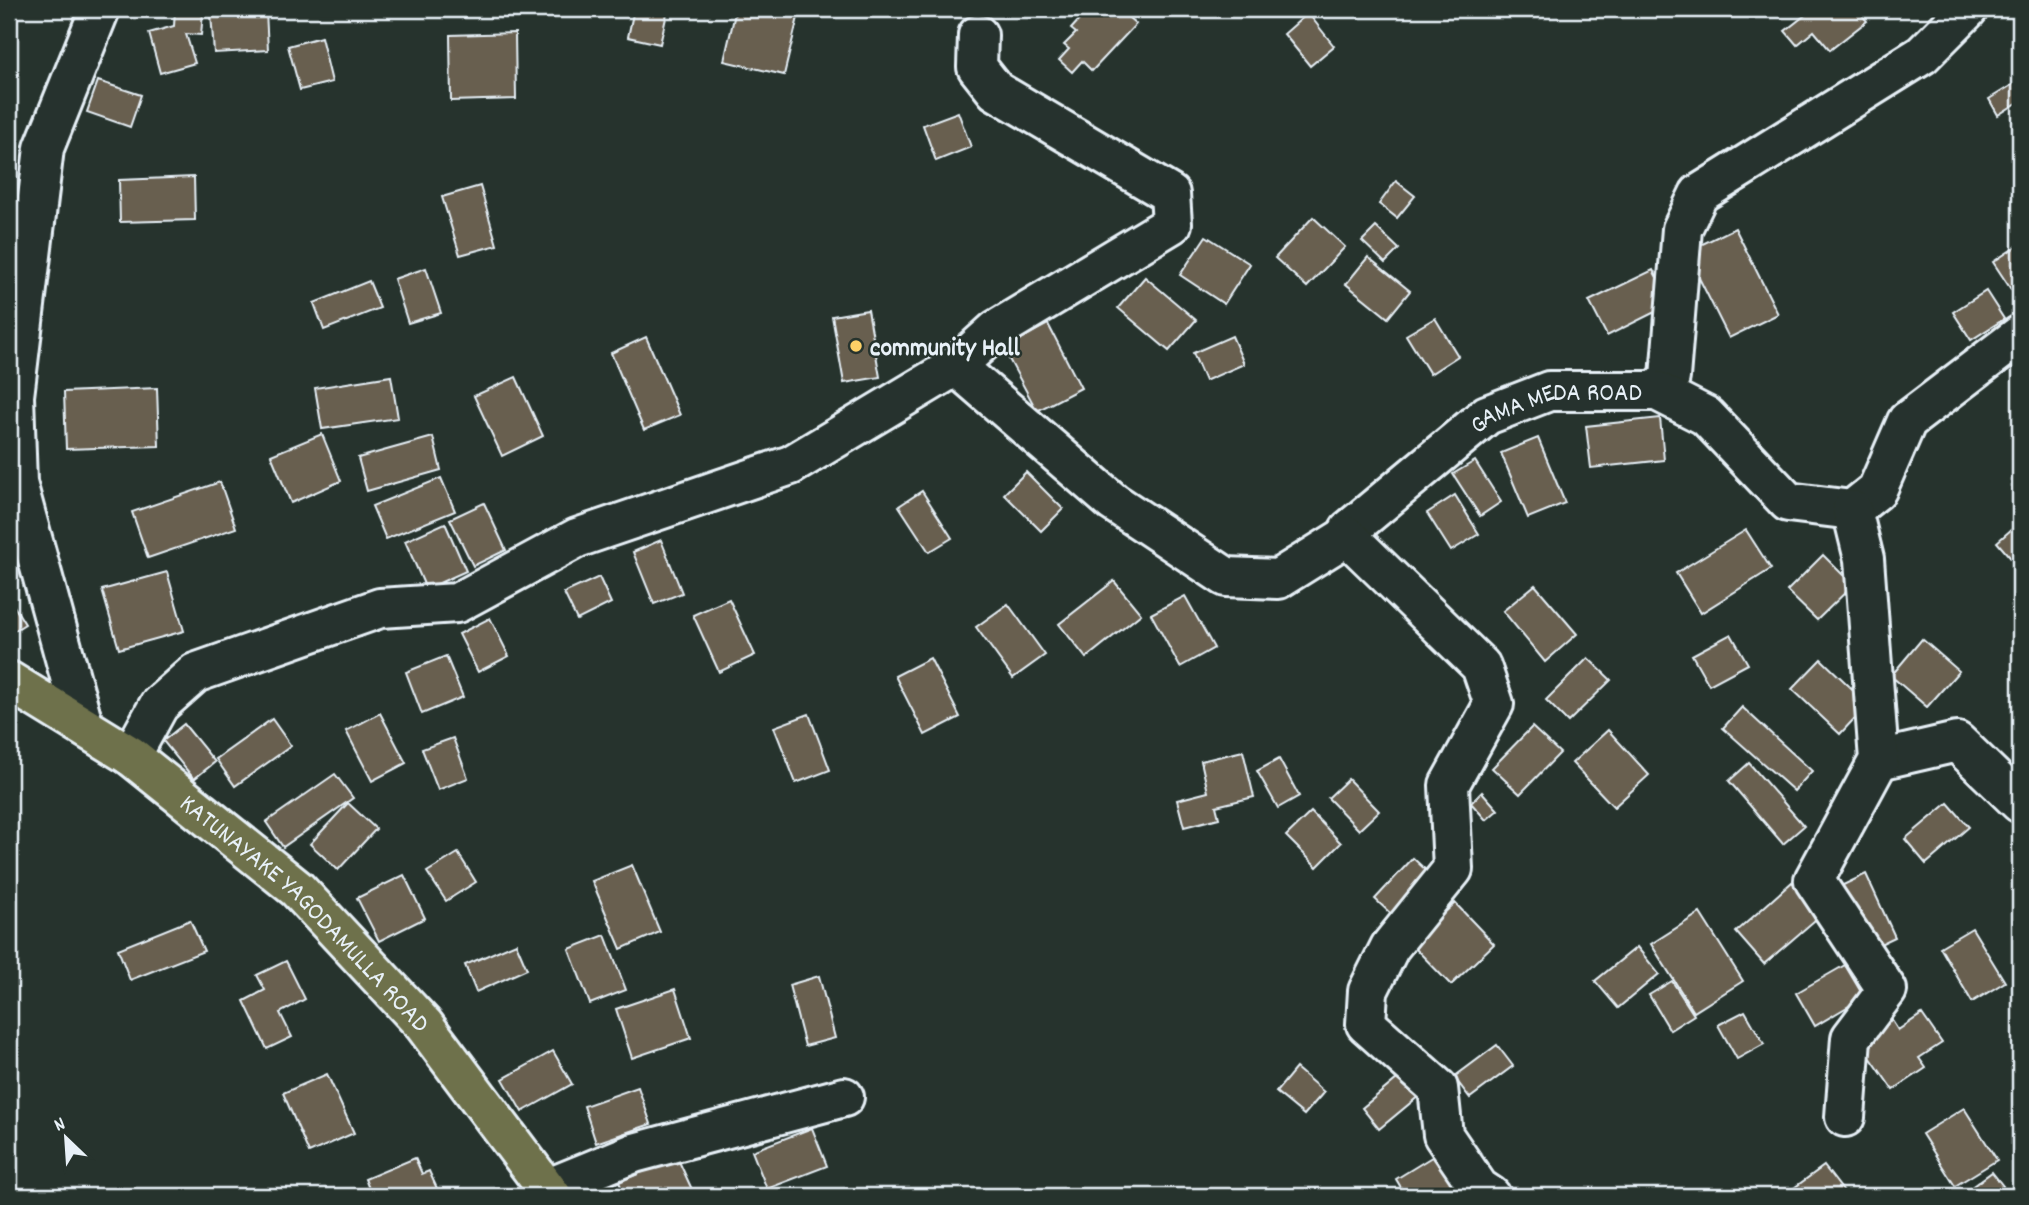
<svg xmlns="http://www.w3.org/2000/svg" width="2029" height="1205" viewBox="0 0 2029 1205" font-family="Dekko,sans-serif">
<rect width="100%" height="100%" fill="#26332d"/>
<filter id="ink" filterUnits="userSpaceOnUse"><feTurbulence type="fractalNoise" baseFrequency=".0143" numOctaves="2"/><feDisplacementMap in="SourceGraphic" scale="14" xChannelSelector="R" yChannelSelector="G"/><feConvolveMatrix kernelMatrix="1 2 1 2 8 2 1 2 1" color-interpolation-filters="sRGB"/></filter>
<g filter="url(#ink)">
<g fill="#675f50" stroke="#e8f1f8" stroke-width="2">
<path d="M634 9H668L660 44 628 37Z"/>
<path d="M736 9H800L784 75 724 61Z"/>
<path d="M1089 9H1119L1136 24 1092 71 1082 61 1072 72 1059 60 1069 49 1064 45 1076 33 1071 29Z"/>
<path d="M1813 9H1857L1867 21 1830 50 1814 31 1797 45 1785 31Z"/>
<path d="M175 10 203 12 201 35 186 34 195 63 160 73 149 33 174 26Z"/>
<path d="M266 11 268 50 214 53 211 14Z"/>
<path d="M1308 13 1334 46 1310 66 1284 34Z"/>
<path d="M515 33 516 99 451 101 450 35Z"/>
<path d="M321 37 332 82 300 90 288 46Z"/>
<path d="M2020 80V101L1998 115 1989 99Z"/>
<path d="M98 81 141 95 130 127 87 112Z"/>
<path d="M958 112 971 147 936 161 923 125Z"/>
<path d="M194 177 195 220 120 222 119 180Z"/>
<path d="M1396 181 1415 196 1397 218 1379 204Z"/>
<path d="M480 186 497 245 460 255 442 197Z"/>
<path d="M1313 217 1345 247 1307 287 1275 258Z"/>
<path d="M1376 227 1399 249 1385 263 1362 241Z"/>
<path d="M1735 228 1778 314 1729 338 1686 252Z"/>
<path d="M1206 236 1250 264 1224 304 1180 275Z"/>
<path d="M2020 244V303L1993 262Z"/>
<path d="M1368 257 1410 291 1388 318 1346 284Z"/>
<path d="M426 268 441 313 408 323 394 279Z"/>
<path d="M1653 270 1671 304 1607 336 1589 301Z"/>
<path d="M1145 277 1196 320 1169 351 1118 308Z"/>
<path d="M369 281 380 308 324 330 314 303Z"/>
<path d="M1986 291 2004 319 1971 340 1953 312Z"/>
<path d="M868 310 880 377 844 383 832 316Z"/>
<path d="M1435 318 1458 356 1430 374 1406 335Z"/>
<path d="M1048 324 1081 388 1037 411 1003 348Z"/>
<path d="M1232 336 1244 364 1205 381 1193 353Z"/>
<path d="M646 337 680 415 644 430 611 353Z"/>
<path d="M391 376 398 418 322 429 315 388Z"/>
<path d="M516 377 543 436 502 456 474 396Z"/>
<path d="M157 388 159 446 66 449 64 392Z"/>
<path d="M1660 418 1664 460 1591 468 1586 426Z"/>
<path d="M322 434 341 481 291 503 271 455Z"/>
<path d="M433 437 441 470 367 491 358 458Z"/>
<path d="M1538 438 1565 503 1528 518 1501 453Z"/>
<path d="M1475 461 1501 502 1480 516 1453 474Z"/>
<path d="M1026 472 1063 509 1041 531 1004 494Z"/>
<path d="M441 478 455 511 386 539 372 506Z"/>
<path d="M220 482 236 528 148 558 132 512Z"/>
<path d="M922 491 952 538 929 552 899 506Z"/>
<path d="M1455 495 1479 534 1451 551 1427 513Z"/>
<path d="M484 503 506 550 473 566 450 519Z"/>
<path d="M2020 522V569L1997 542Z"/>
<path d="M445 523 466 571 426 589 405 541Z"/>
<path d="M1746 530 1771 569 1701 613 1676 573Z"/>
<path d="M661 540 682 593 654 604 633 552Z"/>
<path d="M1823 555 1853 585 1817 620 1787 591Z"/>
<path d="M167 572 184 631 119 649 102 590Z"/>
<path d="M599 577 611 603 577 620 564 593Z"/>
<path d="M1114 581 1141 614 1086 658 1059 624Z"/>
<path d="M1535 585 1577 634 1545 662 1503 611Z"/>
<path d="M1185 596 1214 648 1180 667 1151 614Z"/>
<path d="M9 598 25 624 9 634Z"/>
<path d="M729 599 755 655 719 672 693 615Z"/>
<path d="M1008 604 1045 655 1013 678 976 627Z"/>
<path d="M490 618 509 656 478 672 459 634Z"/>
<path d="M1731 634 1748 664 1709 685 1692 655Z"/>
<path d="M1922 639 1959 671 1927 707 1891 676Z"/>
<path d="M446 656 463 697 422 714 406 672Z"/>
<path d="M930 658 960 717 925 735 895 676Z"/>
<path d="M1588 658 1611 680 1568 722 1546 700Z"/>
<path d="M1821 659 1868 704 1840 734 1792 689Z"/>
<path d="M1742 707 1812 771 1794 791 1723 728Z"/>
<path d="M380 713 406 763 372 781 346 731Z"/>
<path d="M809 714 830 770 796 783 774 727Z"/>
<path d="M272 719 291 746 235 786 216 759Z"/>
<path d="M184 724 215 762 194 779 163 741Z"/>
<path d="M1532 727 1560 753 1520 794 1492 768Z"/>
<path d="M1608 730 1649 775 1614 807 1572 763Z"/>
<path d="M453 738 468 778 438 790 422 749Z"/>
<path d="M1243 751 1254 797 1216 806 1219 818 1184 827 1177 800 1208 792 1201 761Z"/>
<path d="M1279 759 1299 796 1278 808 1257 771Z"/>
<path d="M1749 763 1804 826 1783 844 1729 781Z"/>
<path d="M335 774 353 798 283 847 266 822Z"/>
<path d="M1348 779 1379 811 1359 830 1328 798Z"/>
<path d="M1482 792 1498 810 1486 820 1471 803Z"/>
<path d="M348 803 376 829 338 870 310 844Z"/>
<path d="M1948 803 1969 827 1926 864 1905 839Z"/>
<path d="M1311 812 1341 843 1317 867 1286 836Z"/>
<path d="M458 853 476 882 446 901 427 872Z"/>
<path d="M1413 858 1430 874 1391 914 1375 899Z"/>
<path d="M632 865 660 932 621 949 592 881Z"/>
<path d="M1866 874 1895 937 1870 949 1841 886Z"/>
<path d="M404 875 425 918 379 941 357 898Z"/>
<path d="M1792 882 1821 915 1764 964 1736 932Z"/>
<path d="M1455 903 1494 944 1451 985 1411 944Z"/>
<path d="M1700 913 1743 981 1694 1012 1651 944Z"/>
<path d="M190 920 204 951 130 980 118 949Z"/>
<path d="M1972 928 2005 982 1972 1002 1940 947Z"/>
<path d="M605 935 626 990 590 1004 569 949Z"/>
<path d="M516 943 527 969 476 992 465 965Z"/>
<path d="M1637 947 1659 974 1618 1008 1595 981Z"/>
<path d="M286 961 305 999 280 1013 292 1037 267 1049 244 1001 265 990 257 975Z"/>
<path d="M1845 965 1864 997 1815 1026 1796 993Z"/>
<path d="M819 976 835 1038 805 1046 789 985Z"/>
<path d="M1672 981 1694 1015 1670 1030 1649 995Z"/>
<path d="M675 989 691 1038 632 1058 616 1009Z"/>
<path d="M1745 1011 1764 1044 1737 1059 1718 1025Z"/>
<path d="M1922 1014 1942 1043 1919 1058 1926 1068 1893 1090 1859 1041 1891 1019 1898 1030Z"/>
<path d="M1497 1045 1513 1066 1470 1098 1454 1077Z"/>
<path d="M553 1051 572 1084 522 1112 503 1079Z"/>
<path d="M1296 1068 1324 1092 1304 1115 1276 1092Z"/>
<path d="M327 1074 354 1133 309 1153 283 1093Z"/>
<path d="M1403 1074 1420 1095 1379 1129 1362 1108Z"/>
<path d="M638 1087 651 1124 596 1143 584 1106Z"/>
<path d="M1964 1108 1997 1160 1955 1186 1922 1134Z"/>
<path d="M812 1128 827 1166 767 1189 752 1151Z"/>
<path d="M1435 1155 1461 1196H1406L1396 1179Z"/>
<path d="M677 1157 695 1196H625L619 1182Z"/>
<path d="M415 1158 422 1174 429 1171 440 1195 372 1196 365 1179Z"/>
<path d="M1824 1166 1847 1196H1789L1787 1193Z"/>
<path d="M1992 1172 2003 1186 1989 1196H1970L1966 1191Z"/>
</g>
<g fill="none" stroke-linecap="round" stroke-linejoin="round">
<g stroke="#e8f1f8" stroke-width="44">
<g id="minor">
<path d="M956 366 996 330 1172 224 1170 194 996 91 977 67 978 35"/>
<path d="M1657 391 1670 377 1682 229 1699 194 1922 55 1968 9"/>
<path id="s1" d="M1347 536 1349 530 1487 415 1549 391H1657L1706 416 1788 502 1852 510 1877 490 1907 421 2020 335"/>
<path d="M83 724 17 483 14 396 44 148 100 9"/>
<path d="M131 756 159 705 195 673 380 608 457 603 577 538 791 465 956 366 1113 502 1226 577 1278 579 1347 536 1481 666 1494 704 1449 785 1453 869 1390 947 1368 991 1366 1024 1438 1088 1443 1135 1479 1188 1491 1196"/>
<path d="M1879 760 1957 742 2020 803"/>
<path d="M1845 1117 1851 1038 1887 990 1814 880 1879 760 1864 559 1852 510"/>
<path d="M546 1189 634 1153 844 1097"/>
</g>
</g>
<g stroke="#e8f1f8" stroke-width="44">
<g id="major">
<path id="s2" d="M9 681 131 756 297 889 424 1025 552 1196"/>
</g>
</g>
<use href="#minor" stroke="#26332d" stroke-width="38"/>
<use href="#major" stroke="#6e714b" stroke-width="38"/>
</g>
</g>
<circle fill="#ffd166" stroke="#26332d" stroke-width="2.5" cx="856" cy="346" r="7"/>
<g text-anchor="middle" stroke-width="5" stroke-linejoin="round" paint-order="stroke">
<g font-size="26" font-weight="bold" fill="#e8f1f8" stroke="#26332d" text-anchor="start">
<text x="870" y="355">community Hall</text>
</g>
<g font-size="26" fill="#e8f1f8" stroke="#26332d">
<text dy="9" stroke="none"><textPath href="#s1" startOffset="256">GAMA MEDA ROAD</textPath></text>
<text dy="9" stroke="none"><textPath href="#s2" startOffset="378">KATUNAYAKE YAGODAMULLA ROAD</textPath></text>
</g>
</g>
<rect width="2029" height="1205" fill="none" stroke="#26332d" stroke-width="35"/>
<rect x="18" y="18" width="1994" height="1170" fill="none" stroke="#e8f1f8" stroke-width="2.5" filter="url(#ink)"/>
<g transform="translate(66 1138) rotate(335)" stroke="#26332d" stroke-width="5" paint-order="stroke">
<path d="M0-5L12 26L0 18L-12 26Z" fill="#e8f1f8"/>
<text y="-10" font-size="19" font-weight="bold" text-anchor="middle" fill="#e8f1f8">N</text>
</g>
</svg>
